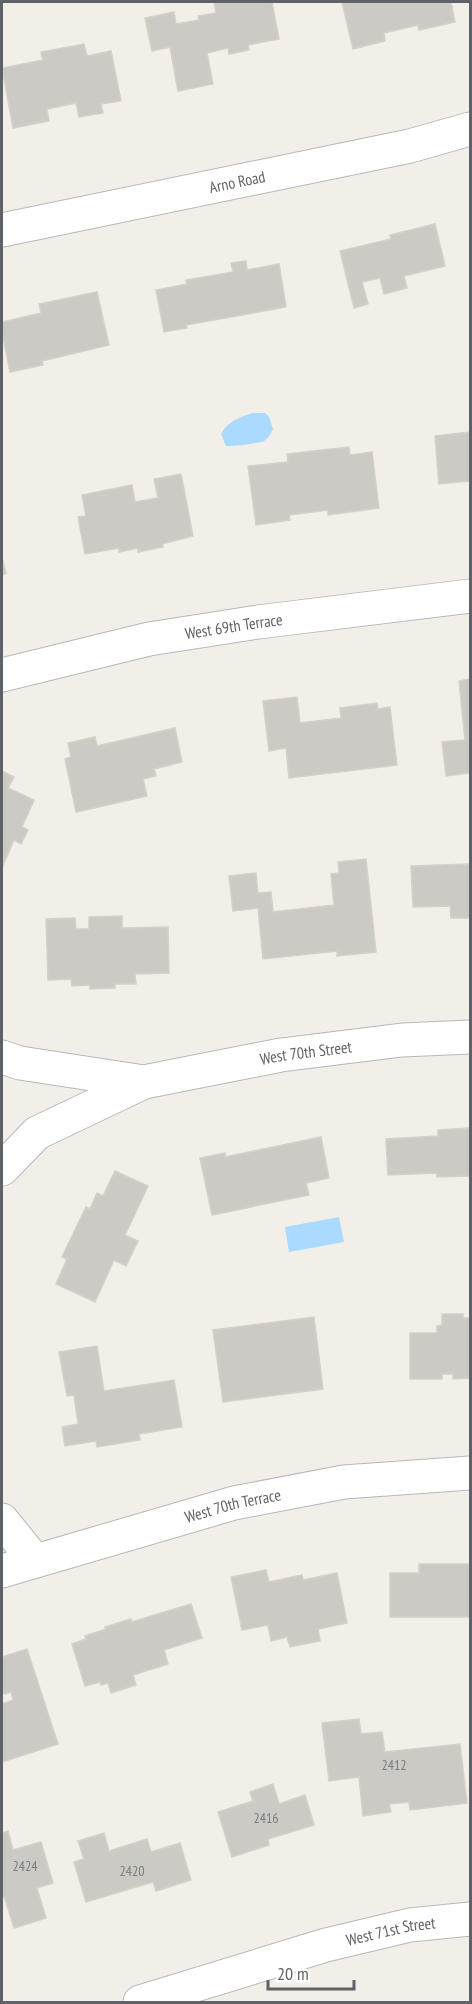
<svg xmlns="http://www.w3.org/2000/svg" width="472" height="2004" viewBox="0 0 472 2004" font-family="'PT Sans Narrow',sans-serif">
<rect width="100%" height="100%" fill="#f1efe8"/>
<g fill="#aadaff">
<path d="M252 413H265L269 417 273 429C271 433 269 438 264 441 261 443 230 447 226 446L221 434C228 421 239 418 252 413Z"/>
<path d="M339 1217 344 1242 289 1252 285 1227Z"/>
</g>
<g fill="#cccac5" stroke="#d6d1c6" stroke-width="1.5">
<path d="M214 2H272L279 39 248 45 249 50 229 54 228 48 207 53 213 84 178 91 170 47 152 51 145 18 174 12 176 24 199 20 198 16 216 13Z"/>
<path d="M342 2H451L455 22 419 30 418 25 384 33 385 41 353 49Z"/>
<path d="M84 44 87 56 111 51 121 101 101 104 103 113 79 117 76 103 47 109 49 121 13 128 2 68 43 60 41 52Z"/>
<path d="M435 224 445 266 404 276 407 288 384 294 380 278 362 282 368 304 354 308 340 251 391 239 390 235Z"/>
<path d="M246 261 247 270 279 264 286 307 186 325 187 328 164 332 156 290 187 284 186 280 233 272 231 263Z"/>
<path d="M97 292 109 345 42 361 43 365 10 372 2 332V322L41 313 39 304Z"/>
<path d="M470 432V481L439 484 435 436Z"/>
<path d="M349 447 350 455 372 452 379 508 328 515V510L289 515 290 520 256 525 248 466 288 462 287 454Z"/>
<path d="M181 474 193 536 162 544 163 547 138 552V548L119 552V548L85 554 78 517 86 516 82 495 132 485 135 502 158 498 154 479Z"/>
<path d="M2 558 6 573 2 575Z"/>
<path d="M470 679V773L446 776 442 742 465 740 459 681Z"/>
<path d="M297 697 300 723 341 718 340 708 377 703 378 709 390 707 397 765 289 778 286 748 269 751 263 701Z"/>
<path d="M175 728 182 762 154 769 156 776 143 779 147 796 76 812 65 759 71 757 68 743 95 737 97 746Z"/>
<path d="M2 771 14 777 8 788 34 800 22 827 28 830 21 844 14 840 2 868Z"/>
<path d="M366 859 376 952 337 956V951L263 959 258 908 233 911 229 876 256 873 258 893 271 892 273 912 334 905 331 874 339 873 338 862Z"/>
<path d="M470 864V918H451L450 906 413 907 411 866Z"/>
<path d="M122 916V928L168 927 169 973 135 974 136 984H115V988L90 989V985L72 986 71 979 48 980 46 919 75 918 76 929H89V917Z"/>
<path d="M470 1128V1176L437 1177V1173L388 1175 386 1139 438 1136V1130Z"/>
<path d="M321 1137 329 1178 306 1183 309 1195 212 1215 200 1158 225 1153V1157Z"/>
<path d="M115 1171 148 1186 125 1235 138 1241 126 1266 114 1260 95 1302 56 1284 67 1259 62 1257 86 1207 90 1209 97 1193 103 1196Z"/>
<path d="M442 1314H463V1318H470V1378L453 1379V1374H442V1379H410V1333H437V1326L442 1325Z"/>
<path d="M314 1317 323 1389 223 1402 213 1330Z"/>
<path d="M97 1346 104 1391 174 1380 182 1427 139 1434 140 1440 97 1447 96 1441 65 1446 62 1427 78 1424 74 1395 67 1396 59 1352Z"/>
<path d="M419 1564H470V1617H390V1573H419Z"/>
<path d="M266 1570 269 1582 302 1575 303 1580 337 1573 347 1623 318 1629 320 1641 290 1647 287 1637 271 1641 268 1625 242 1630 231 1577Z"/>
<path d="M191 1604 202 1638 164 1650 168 1664 133 1675 136 1685 111 1693 108 1683 101 1685 100 1682 85 1686 72 1644 86 1639 85 1636 106 1629 105 1627 131 1619 132 1622Z"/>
<path d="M27 1649 58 1744 2 1762V1704L13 1700 11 1692 4 1694 2 1686V1657Z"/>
<path d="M359 1719 361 1734 382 1732 385 1752 460 1744 467 1803 410 1810 409 1802 389 1804 391 1812 363 1816 359 1777 329 1781 322 1723Z"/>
<path d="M273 1784 279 1804 305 1795 314 1825 268 1839 269 1845 232 1857 218 1812 253 1801 250 1792Z"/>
<path d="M8 1831 13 1850 41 1842 53 1883 37 1888 46 1918 14 1928 4 1896 2 1897V1833Z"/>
<path d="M104 1833 109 1851 147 1839 151 1852 180 1843 191 1880 156 1891 153 1882 86 1902 74 1862 84 1859 78 1841Z"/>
</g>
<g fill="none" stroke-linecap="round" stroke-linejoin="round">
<g stroke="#b5b8bc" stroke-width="35">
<g id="minor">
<path id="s1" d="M2 230 410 146 470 129"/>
<path id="s2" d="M2 675 149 639 258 622 470 596"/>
<path id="s3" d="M2 1057 20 1063 144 1082 281 1055 402 1040 470 1037"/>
<path d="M2 1169 37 1133 144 1082"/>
<path d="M2 1520 35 1561"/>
<path id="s4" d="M2 1571 234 1503 344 1482 470 1473"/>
<path id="s5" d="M140 2002 326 1945 410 1925 470 1919"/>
</g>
</g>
<use href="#minor" stroke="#fff" stroke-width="33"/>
</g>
<g text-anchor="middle" stroke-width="4.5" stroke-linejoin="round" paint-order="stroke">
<g font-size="14" fill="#7a7d7f">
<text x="394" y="1770">2412</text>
<text x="266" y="1823">2416</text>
<text x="25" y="1871">2424</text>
<text x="132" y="1876">2420</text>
</g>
<g font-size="16" fill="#5f6368" stroke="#fff">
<text dy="6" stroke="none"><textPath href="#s1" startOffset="240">Arno Road</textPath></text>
<text dy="6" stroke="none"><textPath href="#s2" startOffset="237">West 69th Terrace</textPath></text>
<text dy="6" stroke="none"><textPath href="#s3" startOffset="309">West 70th Street</textPath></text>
<text dy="6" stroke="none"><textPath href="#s4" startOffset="240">West 70th Terrace</textPath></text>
<text dy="6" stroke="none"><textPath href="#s5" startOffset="261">West 71st Street</textPath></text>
</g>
</g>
<rect width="472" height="2004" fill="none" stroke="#5f6368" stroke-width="6"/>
<path d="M268 1980v9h86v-9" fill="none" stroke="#5f6368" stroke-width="3"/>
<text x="277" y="1980" font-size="18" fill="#5f6368" stroke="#ffffff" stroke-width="4.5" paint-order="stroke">20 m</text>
</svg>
